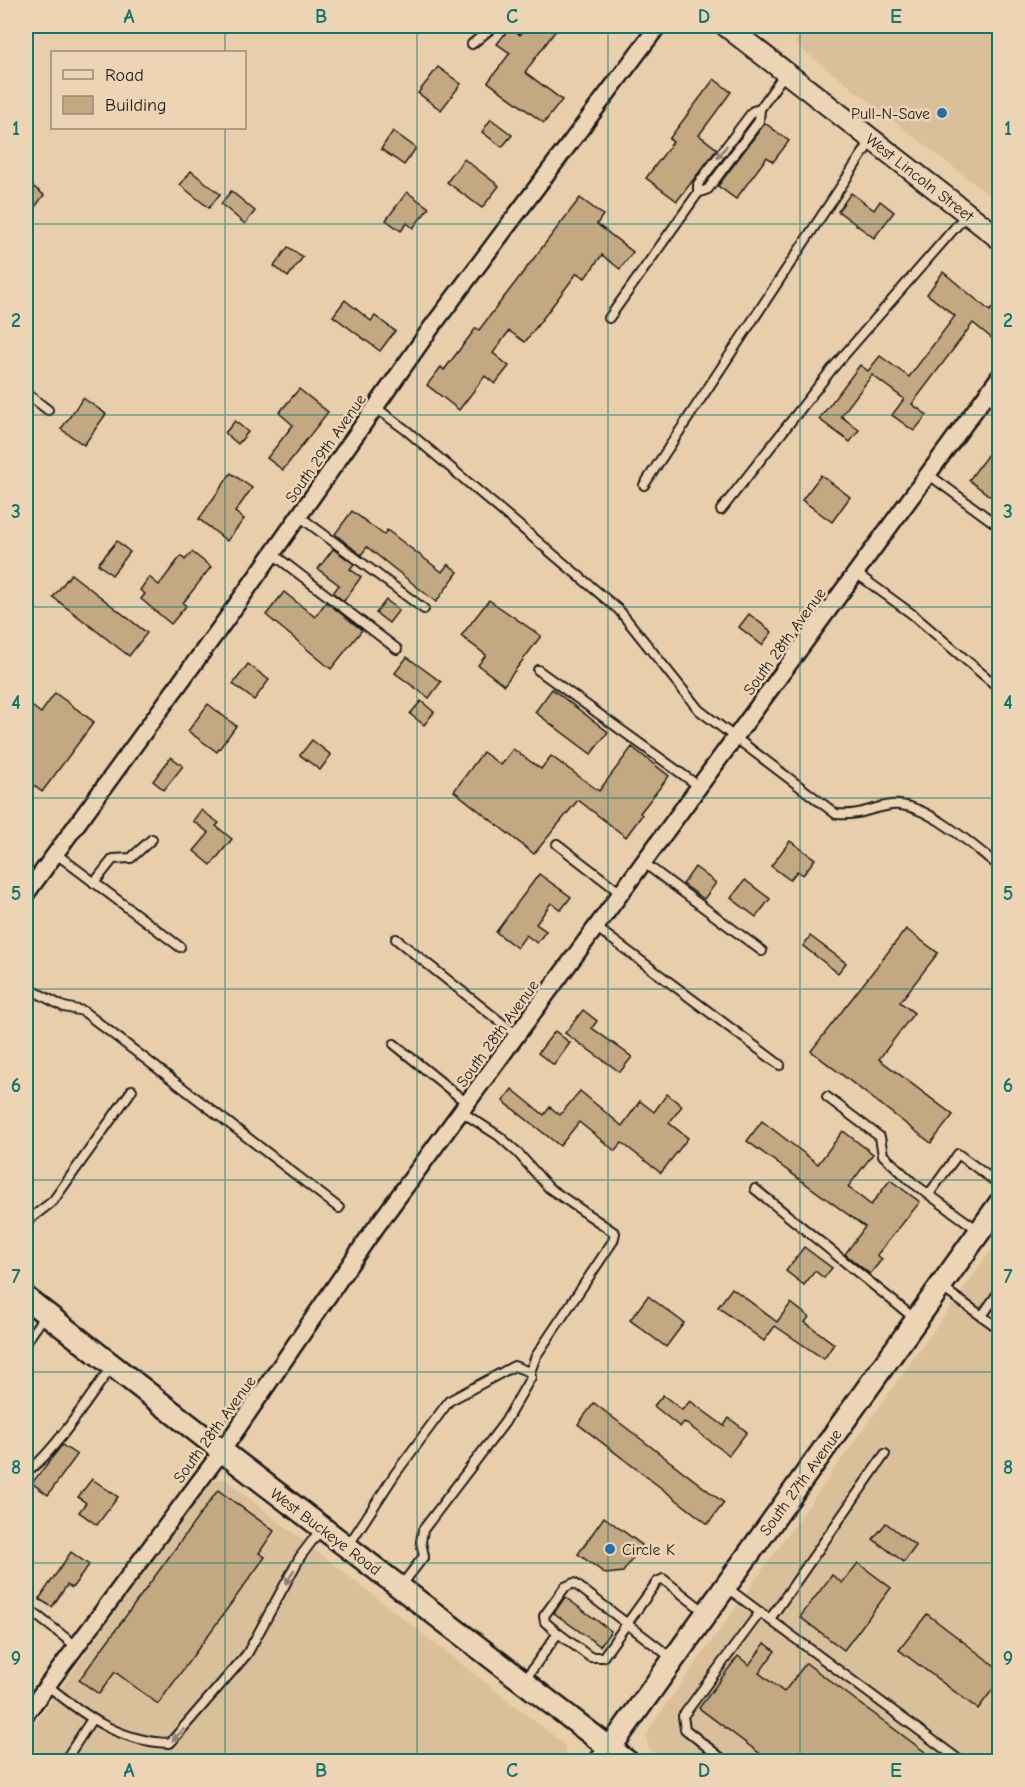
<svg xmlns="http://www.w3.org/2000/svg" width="1025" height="1787" viewBox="0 0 1025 1787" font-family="'Comic Neue',sans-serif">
<rect width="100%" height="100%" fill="#e8ceaa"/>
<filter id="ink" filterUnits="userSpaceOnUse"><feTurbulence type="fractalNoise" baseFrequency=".0167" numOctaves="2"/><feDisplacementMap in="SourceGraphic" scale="12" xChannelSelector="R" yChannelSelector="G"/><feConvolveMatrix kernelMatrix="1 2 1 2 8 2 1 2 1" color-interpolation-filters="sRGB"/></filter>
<g filter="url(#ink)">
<g fill="#d9c09b">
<path d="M806 26H999V203L794 43Z"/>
<path d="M999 1239V1761H666L651 1750 647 1743V1736L651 1726Z"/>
<path d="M224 1479 564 1744 568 1762H430L422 1756 417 1762H26V1736L207 1485 215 1480Z"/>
</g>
<g fill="#c3a881" stroke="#1c1c1c" stroke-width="1.5">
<path d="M527 26H559L525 72 562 100 544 123 488 82 510 53 497 44 510 27 520 35Z"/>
<path d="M438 67 461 84 441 110 418 93Z"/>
<path d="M714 79 731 92 699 135 717 149 677 201 646 178 673 142 669 139Z"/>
<path d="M491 119 512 135 502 147 482 132Z"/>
<path d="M765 123 789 141 773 162 767 157 736 199 718 186Z"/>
<path d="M393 131 416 148 404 165 381 149Z"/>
<path d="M464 159 499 186 482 208 447 182Z"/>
<path d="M191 171 220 194 209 208 180 185Z"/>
<path d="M26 181 44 195 26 219Z"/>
<path d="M231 191 255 211 245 224 221 204Z"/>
<path d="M407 192 429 208 413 228 407 223 401 231 386 220Z"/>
<path d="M851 193 874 210 880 201 894 212 874 238 838 211Z"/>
<path d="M580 198 603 215 597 224 633 252 620 269 602 255 585 278 577 273 525 342 509 331 493 353 509 366 495 384 485 376 459 410 427 385 441 367 444 370 476 328 479 330Z"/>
<path d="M288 247 303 257 288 277 274 266Z"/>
<path d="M943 272 990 311 999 299V344L973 323 912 404 927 415 914 431 892 415 904 399 872 375 841 416 859 430 850 442 819 419 860 365 868 371 880 356 909 377 955 316 927 294Z"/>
<path d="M345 300 371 321 375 316 395 331 380 351 333 316Z"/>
<path d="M299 389 328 412 283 470 267 458 293 425 279 413Z"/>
<path d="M83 398 106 414 84 445 61 429Z"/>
<path d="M235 421 248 432 238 444 225 433Z"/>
<path d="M999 439V503L969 480Z"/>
<path d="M231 473 252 488 235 512 244 519 227 541 199 519Z"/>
<path d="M821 475 850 497 832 522 802 500Z"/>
<path d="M352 511 384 535 387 530 442 572 448 564 458 572 436 602 367 547 361 555 335 534Z"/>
<path d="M117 541 130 552 112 575 98 564Z"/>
<path d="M333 549 354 564 350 569 361 577 344 601 333 593 339 585 318 569Z"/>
<path d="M192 552 211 567 183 603 186 606 171 624 141 599 145 594 140 590 149 577 159 585 181 556 185 560Z"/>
<path d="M71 574 147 633 129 656 53 597Z"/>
<path d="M284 592 315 617 326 602 362 630 331 669 266 615Z"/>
<path d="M386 600 399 610 389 623 376 613Z"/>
<path d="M489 600 541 636 504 685 478 665 486 655 461 636Z"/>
<path d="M749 614 772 632 762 645 739 627Z"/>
<path d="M407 657 441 682 429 698 395 673Z"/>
<path d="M248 664 269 680 254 700 233 684Z"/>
<path d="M552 689 608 732 591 754 535 712Z"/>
<path d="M55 693 94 722 42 792 26 779V702L41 713Z"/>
<path d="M421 701 434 712 424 725 410 714Z"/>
<path d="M208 704 236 726 217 752 188 731Z"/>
<path d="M312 740 331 755 320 770 300 755Z"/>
<path d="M632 747 669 776 640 813 642 815 626 837 578 800 534 854 454 791 483 752 501 765 513 749 541 769 551 756 599 791Z"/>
<path d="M171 757 183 766 164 790 153 781Z"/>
<path d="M201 810 219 823 216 826 232 839 211 865 194 851 209 833 193 821Z"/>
<path d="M790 841 815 859 803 875 797 871 790 880 771 866Z"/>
<path d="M695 867 716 883 704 899 683 884Z"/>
<path d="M539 874 571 897 561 910 551 903 536 924 546 931 537 943 526 935 517 948 496 932Z"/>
<path d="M745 880 770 899 756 917 731 898Z"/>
<path d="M906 929 938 953 900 1002 914 1013 879 1059 953 1115 931 1143 811 1051Z"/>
<path d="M810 936 846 963 838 973 803 946Z"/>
<path d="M583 1010 597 1021 592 1028 632 1057 620 1072 565 1033Z"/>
<path d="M555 1031 570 1043 554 1065 538 1053Z"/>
<path d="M512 1089 544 1115 550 1107 560 1115 580 1091 622 1126 640 1101 654 1112 667 1094 682 1106 669 1123 688 1138 661 1173 622 1143 615 1151 579 1122 560 1146 503 1101Z"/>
<path d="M762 1121 818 1164 843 1131 873 1154 848 1187 871 1205 890 1180 920 1202 877 1255 882 1259 870 1274 845 1254 865 1227 747 1141Z"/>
<path d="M804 1247 832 1268 824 1278 815 1271 804 1285 786 1271Z"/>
<path d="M732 1288 777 1322 791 1303 809 1317 805 1322 834 1344 824 1359 775 1326 764 1341 718 1307Z"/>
<path d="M648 1296 684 1323 666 1347 630 1320Z"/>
<path d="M663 1395 682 1410 690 1401 724 1426 729 1418 747 1432 729 1455 684 1422 680 1427 654 1406Z"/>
<path d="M594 1403 724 1503 708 1524 578 1424Z"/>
<path d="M62 1445 77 1455 48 1495 32 1483Z"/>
<path d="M92 1479 118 1497 97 1525 79 1512 86 1503 78 1497Z"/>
<path d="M218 1490 274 1531 259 1553 265 1557 158 1704 115 1672 99 1694 79 1680Z"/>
<path d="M604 1517 642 1545 623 1572 606 1574 578 1554Z"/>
<path d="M886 1523 916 1546 904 1562 873 1539Z"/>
<path d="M71 1552 89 1565 72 1588 67 1585 52 1607 39 1599Z"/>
<path d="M858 1563 891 1588 844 1650 800 1617 832 1575 842 1583Z"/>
<path d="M565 1597 611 1631 600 1646 554 1613Z"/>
<path d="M927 1614 999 1669V1681L978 1709 899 1650Z"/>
<path d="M765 1643 775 1651 759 1673 784 1692 806 1663 937 1761H770L699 1708 738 1656 749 1665Z"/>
</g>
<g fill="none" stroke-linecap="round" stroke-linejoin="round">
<g stroke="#1c1c1c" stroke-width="12">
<g id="service">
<path d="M472 44 494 26"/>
<path d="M760 109 753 111 698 184V193L708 189 759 121 760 109 785 73"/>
<path d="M609 318 698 193"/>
<path d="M26 393 48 410"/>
<path d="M985 395 1000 406"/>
<path d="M375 407 406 430 619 610 699 710 836 814C861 816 869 808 891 805 924 800 974 847 1000 867"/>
<path d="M928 474 1000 527"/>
<path d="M644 485 871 141"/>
<path d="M721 510 832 369 966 215"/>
<path d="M299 516 424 609"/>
<path d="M273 554 397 649"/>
<path d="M856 573 912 614 1000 689"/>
<path d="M538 670 700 787"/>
<path d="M557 844 622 894"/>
<path d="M55 853 180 947"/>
<path d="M644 863 762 951"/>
<path d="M94 883 113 859 131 858 152 839"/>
<path d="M597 928 780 1065"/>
<path d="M396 939 518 1036"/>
<path d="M26 987 64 1007 83 1011 339 1208"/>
<path d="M394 1044 468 1104"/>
<path d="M827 1097 880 1137 883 1155 913 1183 978 1230"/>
<path d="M462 1112 499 1136 518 1153 549 1188 615 1233 613 1241 536 1356 530 1372"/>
<path d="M755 1189 914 1318"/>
<path d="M929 1194 958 1154 1000 1185"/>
<path d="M26 1222 53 1201 132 1090"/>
<path d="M941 1287 1000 1329"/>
<path d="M982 1316 1000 1290"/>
<path d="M26 1342 45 1315"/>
<path d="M26 1471C48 1462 95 1389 112 1366"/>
<path d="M348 1546 395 1474 449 1401 514 1366 530 1372 531 1377 505 1422 423 1530 421 1542 424 1556 401 1586"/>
<path d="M726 1587 962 1762"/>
<path d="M26 1607 76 1646"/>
<path d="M770 1619 885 1454"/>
<path d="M558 1633 590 1657H603L657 1582 663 1579 705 1612"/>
<path d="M524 1681 558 1633 545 1622 544 1616 565 1587 574 1583 673 1659"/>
<path d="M47 1685C85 1716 120 1742 170 1743L247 1654 300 1557 321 1529"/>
<path d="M64 1762 92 1719"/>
<path d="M726 1762 685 1729 683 1716 760 1612"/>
</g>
</g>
<g stroke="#1c1c1c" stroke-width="20">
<g id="minor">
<path d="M26 894 225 621 431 328 658 26"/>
<path d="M26 1714 222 1451 368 1238 1000 376"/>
</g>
</g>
<g stroke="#1c1c1c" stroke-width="24">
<path id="tertiary" d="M726 26 1000 239"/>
</g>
<g stroke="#1c1c1c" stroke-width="26">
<g id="secondary">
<path d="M26 1298 222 1451 628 1762"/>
<path d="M600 1762 1000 1203"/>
</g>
</g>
<use href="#service" stroke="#edd4b5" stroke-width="8"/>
<use href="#minor" stroke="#edd4b5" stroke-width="15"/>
<use href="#tertiary" stroke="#edd4b5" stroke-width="20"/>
<use href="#secondary" stroke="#edd4b5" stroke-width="21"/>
</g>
<defs><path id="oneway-solid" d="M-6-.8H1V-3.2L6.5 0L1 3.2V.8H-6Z" transform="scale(1.5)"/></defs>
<g fill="#8f8170">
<use href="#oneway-solid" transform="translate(722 152) rotate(127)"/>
<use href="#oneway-solid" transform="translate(290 1577) rotate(118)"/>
<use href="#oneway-solid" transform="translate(178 1735) rotate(134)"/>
</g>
</g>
<path fill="none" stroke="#0f766e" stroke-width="1.5" stroke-opacity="0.55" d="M225 26V52M417 26V1762M608 26V1762M800 26V1762M225 128V1762M26 224H1000M26 415H1000M26 607H1000M26 798H1000M26 989H1000M26 1180H1000M26 1372H1000M26 1563H1000"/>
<g fill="#1f6fb2" stroke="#edd4b5" stroke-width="2">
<circle cx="942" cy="113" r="6"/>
<circle cx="610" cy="1549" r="6"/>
</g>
<g text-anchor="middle" stroke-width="5" stroke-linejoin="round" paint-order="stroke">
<g font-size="16" fill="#1c1c1c" stroke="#edd4b5" text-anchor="end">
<text x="930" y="119">Pull-N-Save</text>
<text x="622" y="1555" text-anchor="start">Circle K</text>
</g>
<g font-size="16" fill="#1c1c1c" stroke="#edd4b5">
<text transform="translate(920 177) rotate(38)" y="6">West Lincoln Street</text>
<text transform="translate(325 448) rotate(-55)" y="6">South 29th Avenue</text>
<text transform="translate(784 641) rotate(-54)" y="6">South 28th Avenue</text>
<text transform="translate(497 1033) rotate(-54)" y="6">South 28th Avenue</text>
<text transform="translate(214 1429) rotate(-54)" y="6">South 28th Avenue</text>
<text transform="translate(800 1482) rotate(-54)" y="6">South 27th Avenue</text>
<text transform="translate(326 1531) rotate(37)" y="6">West Buckeye Road</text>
</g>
</g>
<rect width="1025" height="1787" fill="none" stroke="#edd4b5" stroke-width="66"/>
<rect x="51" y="51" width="195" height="78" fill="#edd4b5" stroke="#998a78" stroke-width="1.5"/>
<rect x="63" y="70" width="30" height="9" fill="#edd4b5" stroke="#998a78" stroke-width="1.5"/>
<text x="105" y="81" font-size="18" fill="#1c1c1c">Road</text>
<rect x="63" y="96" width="30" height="18" fill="#c3a881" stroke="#998a78" stroke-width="1.5"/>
<text x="105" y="111" font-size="18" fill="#1c1c1c">Building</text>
<rect x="33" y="33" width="959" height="1721" fill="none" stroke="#0f766e" stroke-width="2"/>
<g font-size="20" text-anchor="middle" font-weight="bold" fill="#0f766e">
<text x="129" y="23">A</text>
<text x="321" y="23">B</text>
<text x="512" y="23">C</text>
<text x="704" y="23">D</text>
<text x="896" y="23">E</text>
<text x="16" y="135">1</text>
<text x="1008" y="135">1</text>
<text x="16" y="327">2</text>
<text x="1008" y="327">2</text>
<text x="16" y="518">3</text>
<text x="1008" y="518">3</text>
<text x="16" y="709">4</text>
<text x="1008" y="709">4</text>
<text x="16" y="900">5</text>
<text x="1008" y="900">5</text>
<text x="16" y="1092">6</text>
<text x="1008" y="1092">6</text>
<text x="16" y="1283">7</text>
<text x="1008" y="1283">7</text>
<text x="16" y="1474">8</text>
<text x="1008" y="1474">8</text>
<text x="16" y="1665">9</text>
<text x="1008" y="1665">9</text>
<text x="129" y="1777">A</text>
<text x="321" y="1777">B</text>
<text x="512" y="1777">C</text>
<text x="704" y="1777">D</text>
<text x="896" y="1777">E</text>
</g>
</svg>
